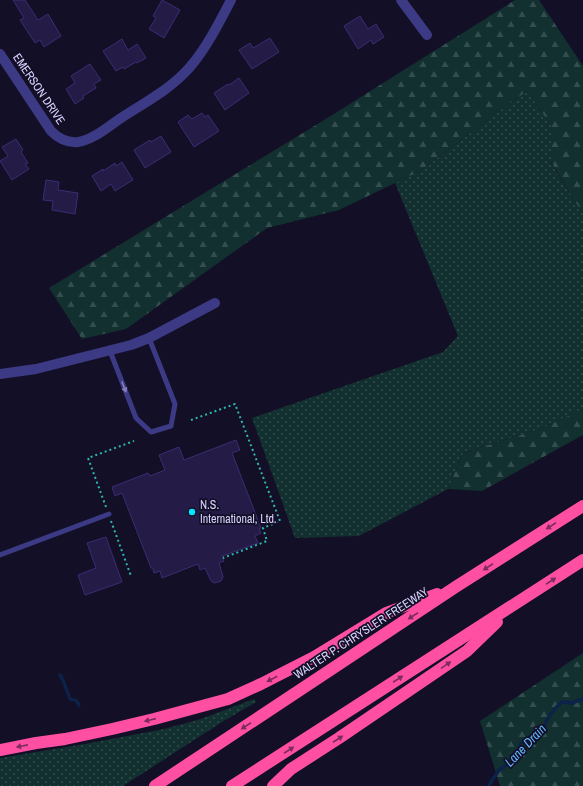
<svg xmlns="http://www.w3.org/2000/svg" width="583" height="786" viewBox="0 0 583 786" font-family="'Archivo Narrow',sans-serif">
<defs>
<pattern id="grass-dots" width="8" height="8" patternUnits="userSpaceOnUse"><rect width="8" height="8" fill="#12302f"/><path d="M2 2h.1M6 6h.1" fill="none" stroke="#344d4e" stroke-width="1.8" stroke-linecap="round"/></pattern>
<pattern id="forest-firs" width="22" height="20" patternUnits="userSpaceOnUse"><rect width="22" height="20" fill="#12302f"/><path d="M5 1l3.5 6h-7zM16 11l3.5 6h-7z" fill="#344d4e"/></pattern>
</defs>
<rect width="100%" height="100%" fill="#130f26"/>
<g fill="url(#grass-dots)">
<path d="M527 91 551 125V163L583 214V409L540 429 463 453 448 489 359 536 295 538 252 418 443 352 458 336 395 183 420 171 494 115Z"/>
<path d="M254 699 256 702 222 722 123 786H0V758L85 744 164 729 201 719Z"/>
</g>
<g fill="url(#forest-firs)">
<path d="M515 0H539L583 66V214L551 162V125L527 91 494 115 420 171 339 210 267 228 126 329 82 339 49 288 329 117Z"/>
<path d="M583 409V435L482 491 448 489 463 453 540 429Z"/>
<path d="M583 653V786H500L480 721Z"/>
</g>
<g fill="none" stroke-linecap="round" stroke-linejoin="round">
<g stroke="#0c2248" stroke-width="3.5">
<path d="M60 675 63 680 70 699C75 701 76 698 79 705"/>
<path d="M489 786 491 782 499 770 509 763 516 754 521 744 527 739 543 729C547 718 552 710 562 702L571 703 583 699"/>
</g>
</g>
<g fill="#241b47" stroke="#3b2d73">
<path d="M13 0H25L38 20 48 14 61 36 44 47 40 40 35 43 20 20 24 18Z"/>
<path d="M162 0 180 10 164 38 149 29 156 18 153 16Z"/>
<path d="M360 16 368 29 376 24 384 37 373 44 371 40 358 49 344 26Z"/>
<path d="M270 38 279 52 252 69 239 50 250 43 253 48Z"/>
<path d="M122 39 128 50 137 44 146 58 137 63 136 62 124 69 123 67 116 71 103 51Z"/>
<path d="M90 64 101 80 94 84 96 88 83 96 84 98 75 104 66 89 75 83 71 76Z"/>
<path d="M239 78 249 93 225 110 214 93 228 84 229 85Z"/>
<path d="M202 113 205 117 208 115 219 131 194 147 178 122 188 115 192 119Z"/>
<path d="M161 136 171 152 145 168 134 150 150 140 151 142Z"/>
<path d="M16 139 23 150 21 152 28 163 25 164 29 169 12 180 0 161 8 156 2 147Z"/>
<path d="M122 162 133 180 115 191 111 184 101 191 92 176 103 169V171L115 163 116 166Z"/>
<path d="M46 180 59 182 58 190 78 193 75 214 52 210 53 201 43 200Z"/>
<path d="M236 440 240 450 232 453 261 528 259 529 261 533 255 536 258 543 222 556 224 561 219 563 222 573 223 577 221 581 218 582 214 583 211 581 205 568 200 570 198 564 162 578 160 571 154 573 153 568H151L122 493 115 496 112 487 148 473 150 476 165 470 159 455 179 447 184 460Z"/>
<path d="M106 537 122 582 85 595 78 575 96 568 87 543Z"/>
</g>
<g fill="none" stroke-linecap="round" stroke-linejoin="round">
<g stroke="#2fb8b0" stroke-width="2" stroke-dasharray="2 3" stroke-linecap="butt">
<path d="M191 420 235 404 280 521 263 528 267 541 223 558"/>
<path d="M106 507 88 458 134 441"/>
<path d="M111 521 131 576"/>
</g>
<g stroke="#3d3a85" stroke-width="5">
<path d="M110 351 136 418 151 432 171 426 175 404 149 338"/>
<path d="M0 555 109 514"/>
</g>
<g stroke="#3d3a85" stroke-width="10">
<path d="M401 0 427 35"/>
<path d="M0 54 51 131C58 138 68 143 78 142 93 140 109 126 121 118 144 103 171 89 190 67 207 47 219 23 231 0"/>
<path d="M0 374 36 369 131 345 149 338 215 303"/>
</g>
<g stroke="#ff4fa3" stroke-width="12">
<path d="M0 750 36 743 65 739 112 729 154 719 228 699 261 684 314 657 386 613 437 594"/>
<path d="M155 786 457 586 583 506"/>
<path d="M232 786 583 560"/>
<path d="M273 786 291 769 339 738 467 651 497 622"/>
</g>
</g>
<defs><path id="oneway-solid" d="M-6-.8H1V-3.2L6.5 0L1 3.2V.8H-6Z"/></defs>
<use fill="#837fbc" href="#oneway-solid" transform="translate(124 387) rotate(69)"/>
<g fill="#7d2c5e">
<use href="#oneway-solid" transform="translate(551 526) rotate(147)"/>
<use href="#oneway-solid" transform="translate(488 567) rotate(147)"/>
<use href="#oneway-solid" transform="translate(551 581) rotate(-33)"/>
<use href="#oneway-solid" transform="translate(413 616) rotate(147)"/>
<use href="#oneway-solid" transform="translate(446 665) rotate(-34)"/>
<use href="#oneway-solid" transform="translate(272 679) rotate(153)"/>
<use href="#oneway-solid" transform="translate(398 679) rotate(-33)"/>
<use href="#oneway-solid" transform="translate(150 720) rotate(167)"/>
<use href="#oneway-solid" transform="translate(246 726) rotate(147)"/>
<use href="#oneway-solid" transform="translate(338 739) rotate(-33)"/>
<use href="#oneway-solid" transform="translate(22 746) rotate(169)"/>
<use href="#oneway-solid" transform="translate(289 750) rotate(-33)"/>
</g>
<circle fill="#00e5ff" stroke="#130f26" stroke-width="1.5" cx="192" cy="512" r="4"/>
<g text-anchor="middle" stroke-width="3.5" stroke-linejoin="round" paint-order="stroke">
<g font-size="12" fill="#d9d4ff" stroke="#130f26">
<text transform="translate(39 89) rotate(56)" y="4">EMERSON DRIVE</text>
<text transform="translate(361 633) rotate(-33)" y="4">WALTER P. CHRYSLER FREEWAY</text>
</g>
<g font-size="12" fill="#d9d4ff" stroke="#130f26" text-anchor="start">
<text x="200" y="509">N.S.<tspan x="200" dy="14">International, Ltd.</tspan></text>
</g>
<g font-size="13" font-style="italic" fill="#62b6ff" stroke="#130f26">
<text transform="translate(525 745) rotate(-46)" y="5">Lane Drain</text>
</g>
</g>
</svg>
